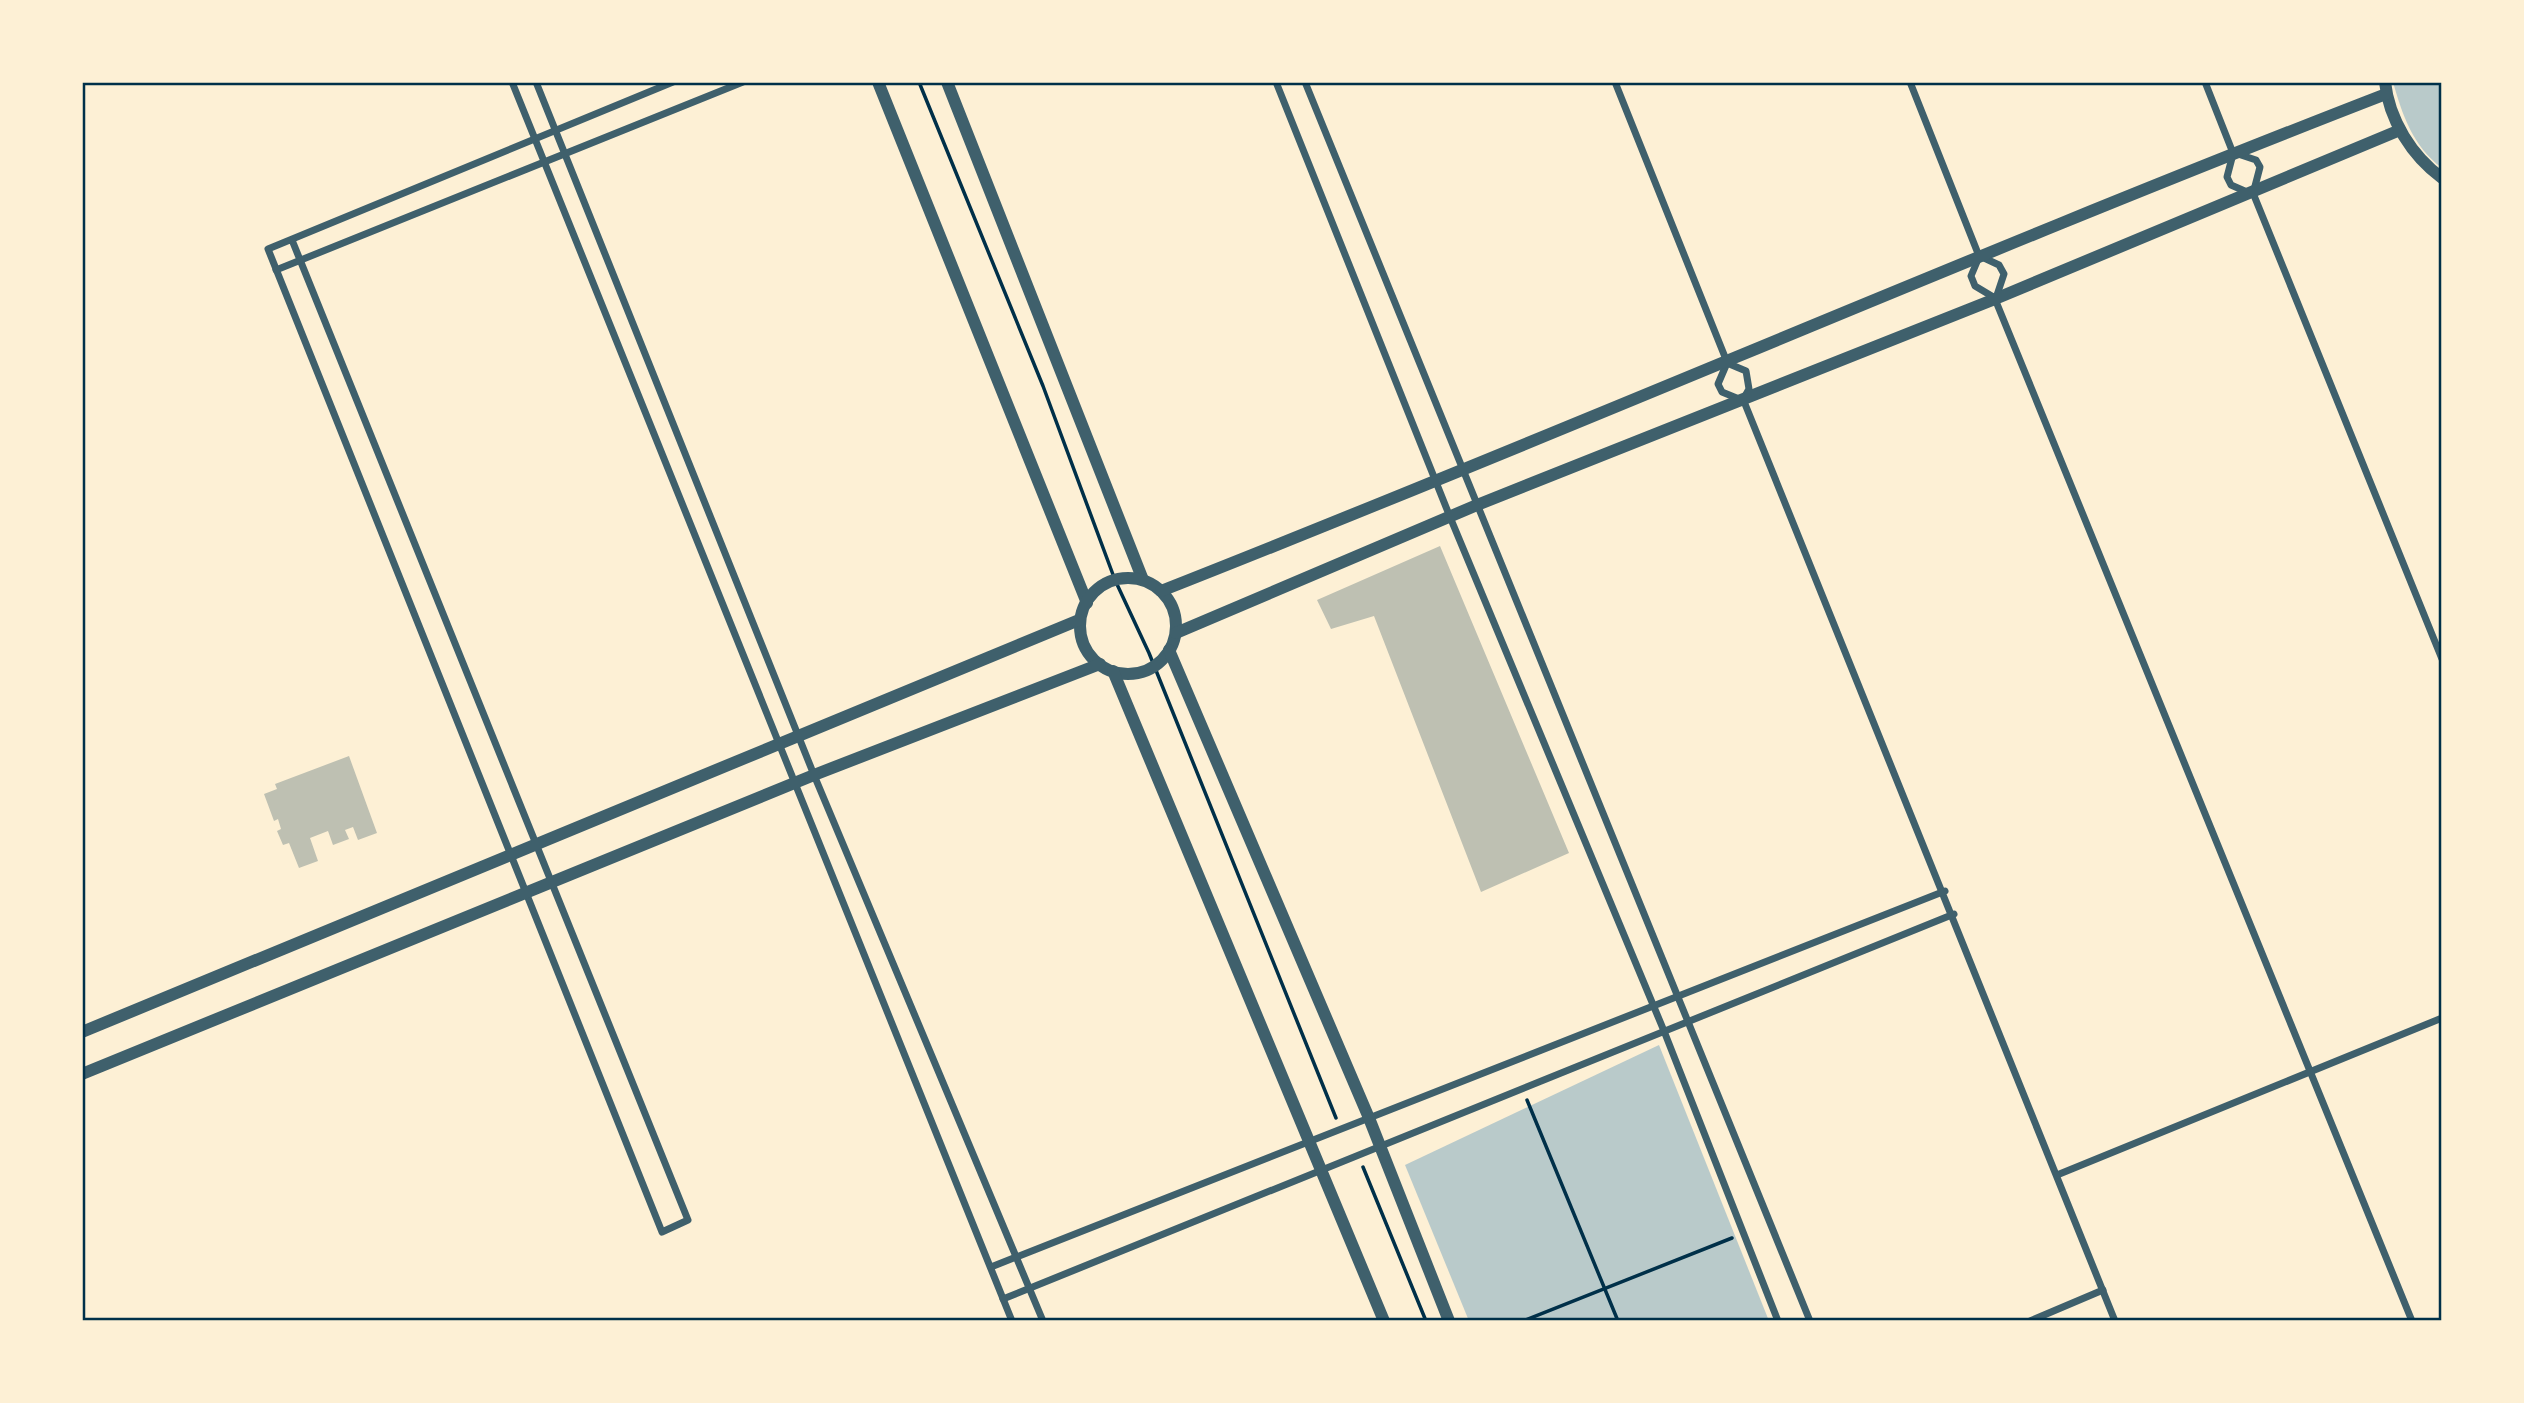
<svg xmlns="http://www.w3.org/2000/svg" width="2524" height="1403" viewBox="0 0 2524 1403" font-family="'PT Serif',serif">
<rect width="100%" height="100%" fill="#fdf0d5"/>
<g fill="#b9caca">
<path d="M2393 82H2442V168C2413 147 2402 114 2393 82Z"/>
<path d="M1659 1045 1769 1321H1469L1405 1165Z"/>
</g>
<g fill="#bec0b2">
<path d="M1440 546 1569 853 1481 892 1374 616 1331 629 1317 600Z"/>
<path d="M349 756 377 833 358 840 353 827 345 830 349 839 333 845 328 831 310 838 318 861 299 868 289 843 283 845 277 831 281 829 278 819 274 821 264 794 277 789 275 784Z"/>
</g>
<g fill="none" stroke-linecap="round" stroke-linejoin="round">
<g stroke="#003049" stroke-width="3.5">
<path d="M919 82 1043 386 1115 580 1149 653 1336 1118"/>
<path d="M1527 1100 1618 1321"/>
<path d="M1363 1167 1426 1321"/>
<path d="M1523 1321 1732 1238"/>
</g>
<g stroke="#3f606c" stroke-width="7">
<path d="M512 82 1012 1321"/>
<path d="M536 82 814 775 1043 1321"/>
<path d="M1276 82 1450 517 1664 1031 1778 1321"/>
<path d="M1305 82 1810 1321"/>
<path d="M1615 82 1727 362"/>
<path d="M1910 82 1979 256"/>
<path d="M2205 82 2233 153"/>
<path d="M2233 154 2227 177 2231 185 2247 192"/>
<path d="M2238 154 2256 160 2260 167 2254 190"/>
<path d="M2253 193 2442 659"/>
<path d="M292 240 688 1220 662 1232 268 249 673 82"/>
<path d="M1979 257 1971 276 1975 286 1995 298"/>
<path d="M1982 257 1999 265 2004 274 1996 298"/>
<path d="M276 270 743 82"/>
<path d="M1995 299 2412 1321"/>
<path d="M1727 363 1718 384 1722 392 1739 399"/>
<path d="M1727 363 1746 371 1749 389 1744 398"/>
<path d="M1743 399 2115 1321"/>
<path d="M2057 1175 2442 1018"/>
<path d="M991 1267 1945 891"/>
<path d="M1003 1299 1954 914"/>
<path d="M2030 1321 2103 1290"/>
</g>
<g stroke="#3f606c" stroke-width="12">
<path d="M878 82 1087 603"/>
<path d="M947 82 1143 580"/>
<path d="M2385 82C2389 120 2412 156 2442 178"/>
<circle cx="1128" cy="626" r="48"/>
<path d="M1161 591C1571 430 1975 253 2386 94"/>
<path d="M1176 633 1477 505 1995 299 2400 130"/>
<path d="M1169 650 1369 1118 1449 1321"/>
<path d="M1113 671 1384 1321"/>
<path d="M82 1032 1079 620"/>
<path d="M82 1074 814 775 1100 664"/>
</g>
</g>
<rect width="2524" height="1403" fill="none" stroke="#fdf0d5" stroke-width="168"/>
<rect x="84" y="84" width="2356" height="1235" fill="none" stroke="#003049" stroke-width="2.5"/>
</svg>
